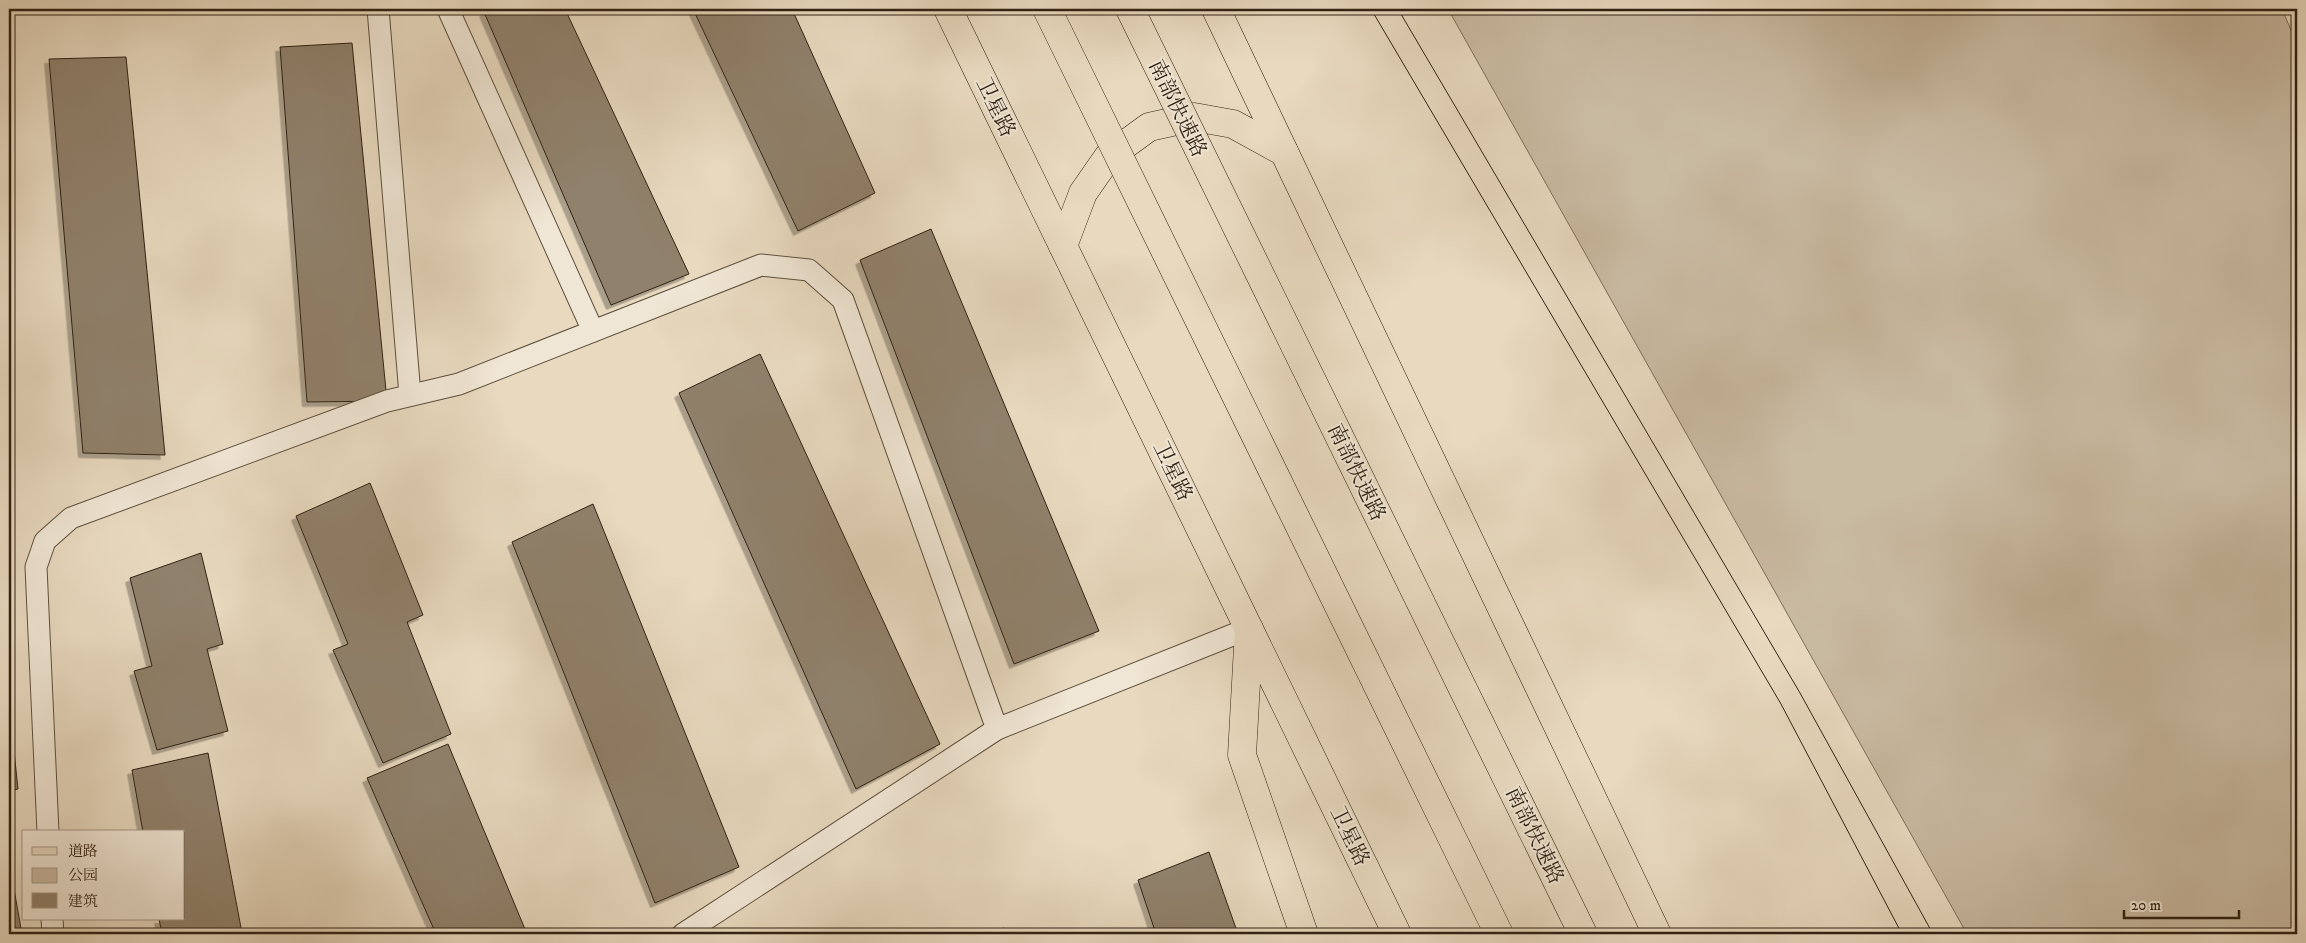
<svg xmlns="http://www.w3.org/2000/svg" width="2306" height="943" viewBox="0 0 2306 943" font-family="'IM FELL DW Pica','Noto Serif SC',serif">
<defs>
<filter id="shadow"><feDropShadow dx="-4.5" dy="4.5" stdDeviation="0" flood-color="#0004"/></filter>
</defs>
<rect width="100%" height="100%" fill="#e8d9bf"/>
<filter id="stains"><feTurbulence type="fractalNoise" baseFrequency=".004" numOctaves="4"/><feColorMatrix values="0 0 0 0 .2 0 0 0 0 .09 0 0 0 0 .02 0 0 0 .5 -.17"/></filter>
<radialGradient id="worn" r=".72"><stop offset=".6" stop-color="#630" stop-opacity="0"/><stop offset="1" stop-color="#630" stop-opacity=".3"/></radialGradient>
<path fill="#c9baa2" stroke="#7c6e5a" d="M1448 9H2282L2297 44V934H1967Z"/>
<g fill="#90816c" stroke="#302213" filter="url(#shadow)">
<path d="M490 9H565L689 274 611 305 484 12Z"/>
<path d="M693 9H792L875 193 798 231Z"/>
<path d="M352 43 387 401 307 402 280 47Z"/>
<path d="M126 57 165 455 83 453 49 59Z"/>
<path d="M931 229 1099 631 1014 664 860 260Z"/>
<path d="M760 354 940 744 856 789 679 393Z"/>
<path d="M370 483 423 615 407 622 451 734 383 763 333 650 348 644 296 516Z"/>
<path d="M593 504 739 867 655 903 512 542Z"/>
<path d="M201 553 223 644 207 649 228 731 157 750 134 671 152 666 130 578Z"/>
<path d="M9 704 18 789 9 791Z"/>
<path d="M448 744 527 934H436L367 778Z"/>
<path d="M208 753 242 933 162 934 159 919H184V832H143L132 770Z"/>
<path d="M1209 852 1238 934H1156L1138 880Z"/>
<path d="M9 861 22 934H9Z"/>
<path d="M1004 928 1006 934H986Z"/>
</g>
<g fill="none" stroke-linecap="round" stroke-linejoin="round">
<g stroke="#5e503e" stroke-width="23">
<g id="lane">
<path d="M378 9 410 395"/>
<path d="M448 9 593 331"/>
<path d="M48 832 36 567 45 541 71 518 387 401 459 384 761 265 809 270 843 300 997 729"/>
<path d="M52 919 53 934"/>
<path d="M683 934 997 729 1250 628"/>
</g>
</g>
<g stroke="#302213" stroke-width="29">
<g id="primary">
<path d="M948 9 1397 934"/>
<path d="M1216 9 1657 934"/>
<path d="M1063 246 1083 193 1108 157 1149 127 1194 117 1233 124 1284 152"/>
<path d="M1249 629 1242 755 1304 934"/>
</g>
</g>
<use href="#lane" stroke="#f0e6d5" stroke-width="21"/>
<use href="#primary" stroke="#e8d9bf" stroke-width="28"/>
<g stroke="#302213" stroke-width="1">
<path d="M1371 9 1781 704 1902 934"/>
<path d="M1398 9 1800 693 1933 934"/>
</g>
<g stroke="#302213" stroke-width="29" stroke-linecap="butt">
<g id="highway-bridge">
<path d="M1047 9 1499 934"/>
<path d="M1130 9 1583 934"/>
</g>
</g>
<use href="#highway-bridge" stroke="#e8d9bf" stroke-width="28"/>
</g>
<g text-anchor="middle" stroke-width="4" stroke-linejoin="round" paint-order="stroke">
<g font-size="21" fill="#302213" stroke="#f0e6d5">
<text transform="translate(996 107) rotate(64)" y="7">卫星路</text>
<text transform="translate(1178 108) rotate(64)" y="7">南部快速路</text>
<text transform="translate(1173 471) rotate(64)" y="7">卫星路</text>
<text transform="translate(1357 472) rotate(64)" y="7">南部快速路</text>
<text transform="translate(1535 835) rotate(64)" y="7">南部快速路</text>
<text transform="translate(1350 836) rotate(64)" y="7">卫星路</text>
</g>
</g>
<rect width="2306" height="943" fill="none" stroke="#e8d9bf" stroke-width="30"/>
<rect x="10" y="10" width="2286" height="923" fill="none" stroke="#302213" stroke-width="2.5"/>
<rect x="15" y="15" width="2276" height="913" fill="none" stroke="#302213"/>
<rect x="22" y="830" width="162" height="90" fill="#f0e6d5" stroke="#a39887"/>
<rect x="32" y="847" width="25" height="8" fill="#e8d9bf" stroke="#a39887"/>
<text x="68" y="856" font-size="15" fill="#302213">道路</text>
<rect x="32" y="868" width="25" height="15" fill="#c9baa2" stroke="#a39887"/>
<text x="68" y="880" font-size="15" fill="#302213">公园</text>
<rect x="32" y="893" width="25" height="15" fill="#90816c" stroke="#a39887"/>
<text x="68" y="906" font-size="15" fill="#302213">建筑</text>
<path d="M2124 910v8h115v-8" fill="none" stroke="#302213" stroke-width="2.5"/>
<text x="2131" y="910" font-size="15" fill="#302213" stroke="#f0e6d5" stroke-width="4" paint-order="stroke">20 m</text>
<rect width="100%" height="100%" filter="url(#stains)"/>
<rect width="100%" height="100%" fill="url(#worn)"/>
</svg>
